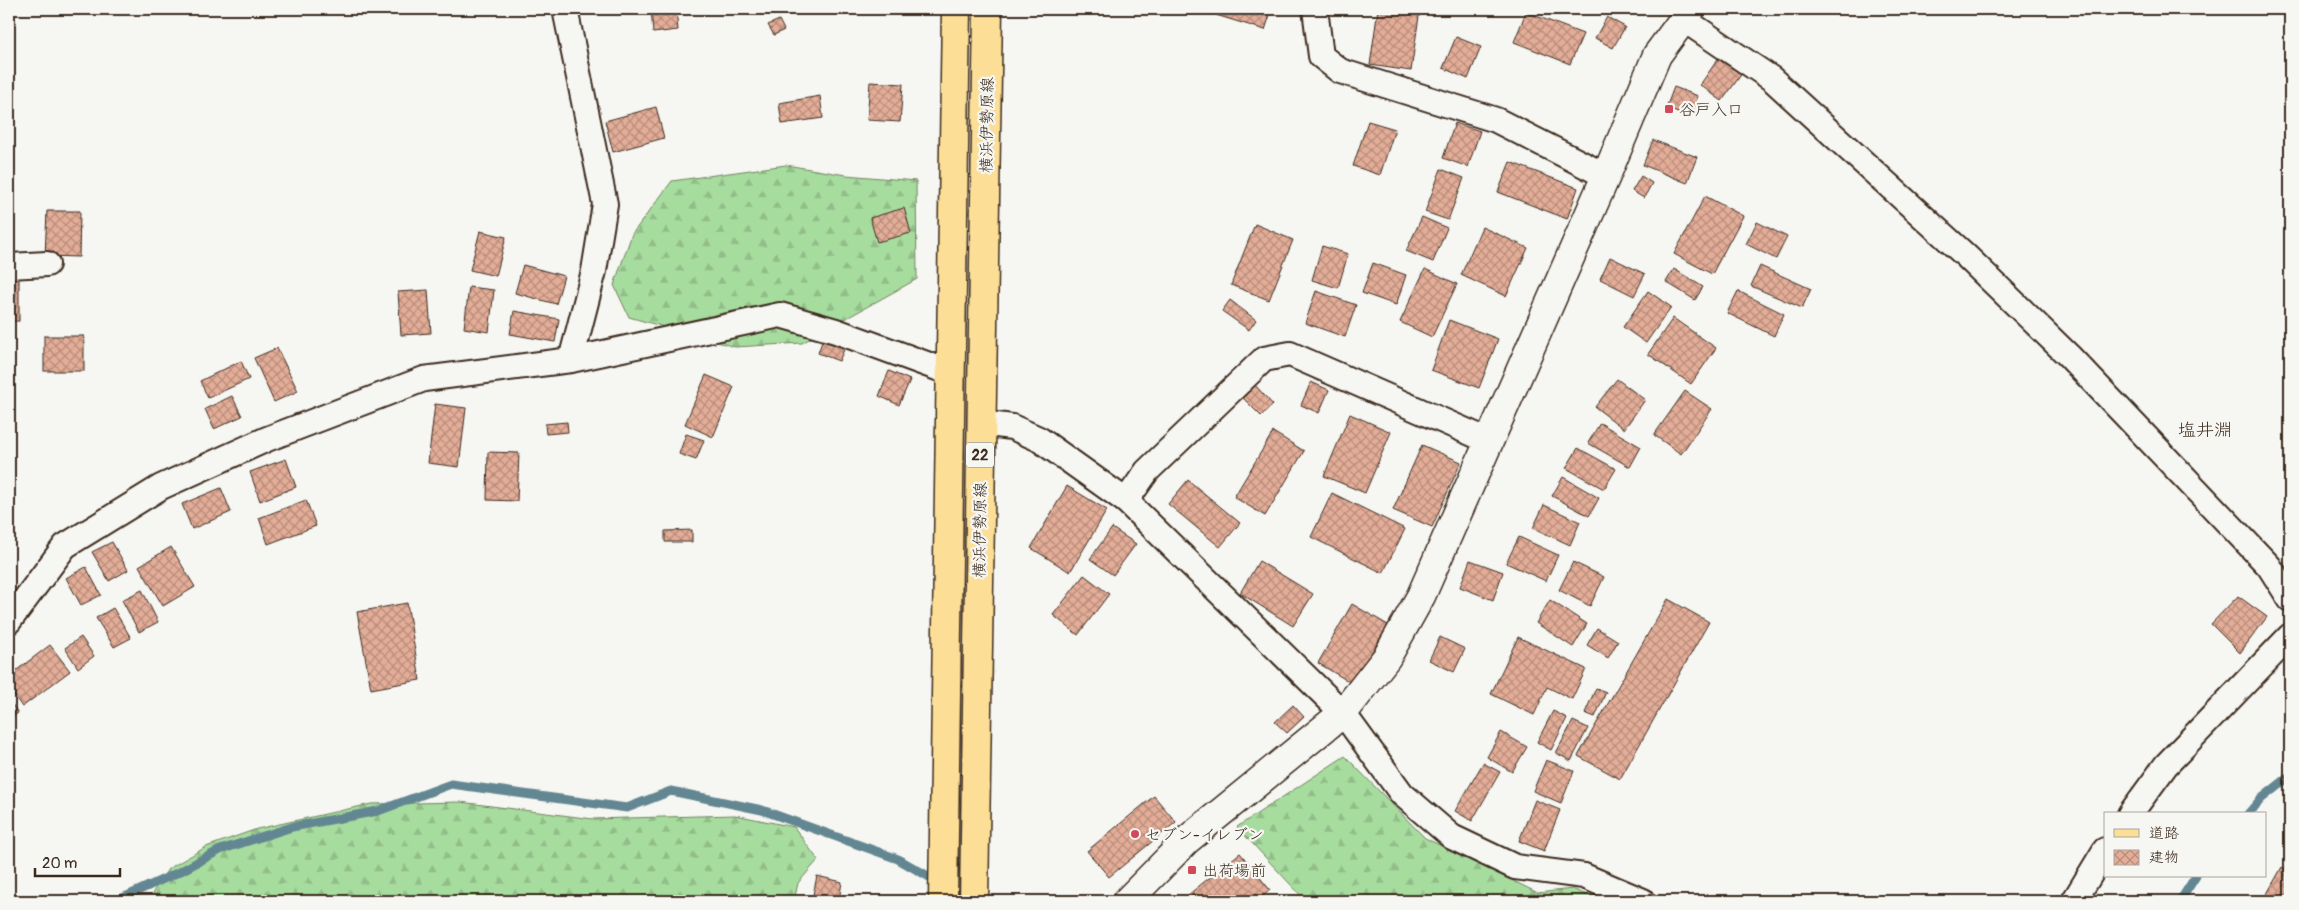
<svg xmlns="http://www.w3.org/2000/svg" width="2299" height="910" viewBox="0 0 2299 910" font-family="Pangolin,'Klee One',sans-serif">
<defs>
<pattern id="forest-firs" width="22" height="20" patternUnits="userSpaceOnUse" patternTransform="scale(1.25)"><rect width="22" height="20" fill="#a7dc9f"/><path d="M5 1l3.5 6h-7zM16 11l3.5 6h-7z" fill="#91bd88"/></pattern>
<pattern id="building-cross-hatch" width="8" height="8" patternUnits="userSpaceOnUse" patternTransform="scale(1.25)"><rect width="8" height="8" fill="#e3ad98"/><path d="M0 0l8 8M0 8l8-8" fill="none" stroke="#b98d7b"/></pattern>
</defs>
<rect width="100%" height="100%" fill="#f6f6f2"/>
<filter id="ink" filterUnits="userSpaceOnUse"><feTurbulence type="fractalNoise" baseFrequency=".02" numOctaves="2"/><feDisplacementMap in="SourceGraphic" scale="10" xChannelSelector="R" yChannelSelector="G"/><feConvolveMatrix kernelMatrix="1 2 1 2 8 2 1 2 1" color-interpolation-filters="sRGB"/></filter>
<g filter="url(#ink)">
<g fill="url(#forest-firs)" stroke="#71835e">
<path d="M786 165 846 175 916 181 917 279 802 343 735 347 629 317 614 285 632 234 672 181Z"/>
<path d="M1345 756 1425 838 1538 893 1572 889 1602 901H1306L1237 827Z"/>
<path d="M460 802 593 819 735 815 794 827 818 860 798 883 794 901H155L153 892 168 869 206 847 257 829 371 804Z"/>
</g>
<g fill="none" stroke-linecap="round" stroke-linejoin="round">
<g stroke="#648792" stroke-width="9">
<path d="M2248 814 2261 799 2290 776"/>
<path d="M116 901 181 871 220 850 292 827 378 811 451 784 627 808 671 791 762 810 898 859 970 900"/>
<path d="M2180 901 2196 876"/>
</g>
</g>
<g fill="url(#building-cross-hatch)" stroke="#3b2a1e">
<path d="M651 9H676L678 30 653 33Z"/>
<path d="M1218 9H1272L1265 30 1216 15Z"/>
<path d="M1378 9H1420L1411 71 1370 65Z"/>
<path d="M1526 12 1583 34 1570 64 1514 42Z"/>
<path d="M1607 17 1625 27 1613 48 1595 38Z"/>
<path d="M779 20 784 30 774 35 768 25Z"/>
<path d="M1456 37 1481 47 1468 79 1443 68Z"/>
<path d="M1720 56 1743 72 1722 101 1700 85Z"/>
<path d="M870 82 903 84 900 122 867 120Z"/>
<path d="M1674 87 1698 96 1690 118 1666 108Z"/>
<path d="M820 96 823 118 782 124 779 103Z"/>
<path d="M656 107 664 138 613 152 605 121Z"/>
<path d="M1368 121 1395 129 1380 175 1353 166Z"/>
<path d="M1455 123 1480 131 1468 167 1443 158Z"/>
<path d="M1653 140 1697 157 1687 183 1643 165Z"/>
<path d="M1510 162 1578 188 1567 219 1498 192Z"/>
<path d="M1441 169 1464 178 1448 220 1425 212Z"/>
<path d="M1641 176 1652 183 1644 198 1632 191Z"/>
<path d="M1705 196 1743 216 1712 274 1674 254Z"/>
<path d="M904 208 911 233 877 242 870 218Z"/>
<path d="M47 211H80L79 257 45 256Z"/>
<path d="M1422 217 1447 228 1433 262 1406 251Z"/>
<path d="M1757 222 1787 237 1776 259 1746 244Z"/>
<path d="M1255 224 1293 240 1269 300 1231 285Z"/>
<path d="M1482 227 1528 248 1506 296 1461 275Z"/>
<path d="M480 231 506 237 496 276 470 270Z"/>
<path d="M1322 246 1348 254 1338 288 1312 280Z"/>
<path d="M1610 257 1645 274 1634 296 1600 279Z"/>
<path d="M1373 263 1406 275 1396 305 1362 293Z"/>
<path d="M523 265 564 276 556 304 515 293Z"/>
<path d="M1760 266 1811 289 1802 308 1751 286Z"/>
<path d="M1425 269 1457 284 1432 337 1400 322Z"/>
<path d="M1674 269 1703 287 1695 300 1666 282Z"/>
<rect x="9" y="278" width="10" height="43"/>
<path d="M469 287 494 290 489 332 464 328Z"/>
<path d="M428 290 431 333 401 335 398 292Z"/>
<path d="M1316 291 1356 305 1345 337 1305 323Z"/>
<path d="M1648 291 1671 307 1646 343 1623 327Z"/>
<path d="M1738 291 1784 314 1774 336 1727 313Z"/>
<path d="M1230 300 1256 320 1249 330 1222 311Z"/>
<path d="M514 311 559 319 555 342 510 334Z"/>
<path d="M1673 318 1716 348 1691 384 1648 354Z"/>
<path d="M1449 320 1498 339 1479 388 1431 370Z"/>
<rect x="44" y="336" width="40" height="35"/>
<path d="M824 336 846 345 839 361 818 353Z"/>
<path d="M277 348 298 391 274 402 254 358Z"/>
<path d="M241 361 249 379 208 398 200 381Z"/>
<path d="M889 371 910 380 899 405 879 396Z"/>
<path d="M706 375 734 387 713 437 685 424Z"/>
<path d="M1617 379 1645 400 1624 429 1595 407Z"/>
<path d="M1311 382 1329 390 1319 413 1301 405Z"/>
<path d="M1254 384 1273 405 1261 416 1241 396Z"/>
<path d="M1685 391 1712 409 1681 454 1654 435Z"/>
<path d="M232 396 242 416 214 429 205 409Z"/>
<path d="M435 404 466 408 459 467 428 463Z"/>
<path d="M1350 414 1391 432 1365 493 1324 476Z"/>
<path d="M567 422 568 432 546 434 545 424Z"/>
<path d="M1600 423 1641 447 1630 467 1588 443Z"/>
<path d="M1273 432 1304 451 1265 516 1234 497Z"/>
<path d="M686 434 704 440 696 460 679 454Z"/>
<path d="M1422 445 1461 462 1432 527 1393 510Z"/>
<path d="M1578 448 1616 469 1604 489 1566 468Z"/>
<path d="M488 452 519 453 517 501 487 500Z"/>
<path d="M286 459 296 487 260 501 250 472Z"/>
<path d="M1563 477 1599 498 1589 516 1552 496Z"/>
<path d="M1188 480 1240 523 1220 547 1168 504Z"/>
<path d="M1067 486 1107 510 1070 572 1031 548Z"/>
<path d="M221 488 231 512 192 529 182 504Z"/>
<path d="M1332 493 1405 529 1383 573 1311 537Z"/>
<path d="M306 500 316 526 268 544 259 518Z"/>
<path d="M1544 505 1580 522 1570 545 1533 528Z"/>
<path d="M1112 528 1136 544 1113 575 1090 559Z"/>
<path d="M692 530V542H665V531Z"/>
<path d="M1519 537 1558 555 1546 581 1506 563Z"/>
<path d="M112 542 128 570 109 581 92 552Z"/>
<path d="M171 547 195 587 163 606 139 566Z"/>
<path d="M1470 560 1503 572 1493 600 1460 587Z"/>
<path d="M1259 561 1313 594 1293 626 1240 593Z"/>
<path d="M1573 562 1604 577 1590 606 1559 590Z"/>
<path d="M86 567 101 595 81 605 66 578Z"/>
<path d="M1084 575 1109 594 1078 635 1053 615Z"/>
<path d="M142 590 158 622 139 632 122 600Z"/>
<path d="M2238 596 2267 617 2240 653 2211 624Z"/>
<path d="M1668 599 1709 622 1620 779 1578 756Z"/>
<path d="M1550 600 1587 624 1573 647 1536 623Z"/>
<path d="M407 603 420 680 371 689 357 612Z"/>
<path d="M1352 604 1388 625 1353 684 1318 663Z"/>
<path d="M113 608 131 638 114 647 96 618Z"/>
<path d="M1597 628 1618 641 1608 658 1587 645Z"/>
<path d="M81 637 94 656 78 668 65 648Z"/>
<path d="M1440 637 1465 649 1454 672 1429 660Z"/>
<path d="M1518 637 1586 669 1572 699 1547 687 1534 715 1491 694Z"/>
<path d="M50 645 70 671 22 707 9 688V676Z"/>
<path d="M1596 688 1606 692 1595 717 1585 713Z"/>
<path d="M9 700 18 713 9 719Z"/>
<path d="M1293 705 1304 717 1287 733 1275 722Z"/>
<path d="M1553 711 1567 718 1551 750 1537 742Z"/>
<path d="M1573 721 1588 728 1571 761 1556 753Z"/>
<path d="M1501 732 1527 747 1512 772 1487 757Z"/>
<path d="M1546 760 1574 771 1561 803 1533 791Z"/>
<path d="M1483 763 1500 772 1472 821 1455 811Z"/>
<path d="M1154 796 1176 822 1109 877 1087 851Z"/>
<path d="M1535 800 1560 810 1544 851 1519 841Z"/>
<path d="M1240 853 1270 890 1257 901H1193L1188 895Z"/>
<path d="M2282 867 2290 872V901H2263Z"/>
<path d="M817 876 842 882 839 900 813 895Z"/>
</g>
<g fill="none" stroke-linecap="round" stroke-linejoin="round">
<g stroke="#3b2a1e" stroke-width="28">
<g id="street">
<path d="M565 9 605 204 594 271 571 360"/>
<path d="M1315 9 1321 56 1340 71 1496 120 1606 176"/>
<path d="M1683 19 1772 79 1964 254 2069 356 2269 566 2290 599"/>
<path d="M9 266 47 264"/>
<path d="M981 423 1012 427 1039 439 1126 501 1343 713 1402 794 1452 837 1515 867 1584 876 1643 901"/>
<path d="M1126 501 1147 471 1264 359 1290 354 1489 441"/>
<path d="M9 621 65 546 161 487 267 439 424 379 571 360 780 315 836 331 951 373"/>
<path d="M2130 814 2166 765 2290 636"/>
<path d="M2074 901 2105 850"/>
</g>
</g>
<g stroke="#3b2a1e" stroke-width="31">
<path id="secondary" d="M1127 901 1187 840 1343 713 1387 657 1421 596 1606 176 1657 55 1691 9"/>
</g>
<g stroke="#3b2a1e" stroke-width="31">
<g id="primary">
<path d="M943 901 956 9"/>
<path d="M974 901 988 9"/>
</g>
</g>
<use href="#street" stroke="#f6f6f2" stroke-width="24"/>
<use href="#secondary" stroke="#f6f6f2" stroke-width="28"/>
<use href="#primary" stroke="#fcde96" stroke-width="28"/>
</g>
</g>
<g fill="#d1495b" stroke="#f6f6f2" stroke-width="2">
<rect x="1664" y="104" width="10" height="10" rx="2.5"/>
<circle cx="1135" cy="834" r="5"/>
<rect x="1187" y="865" width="10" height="10" rx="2.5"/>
</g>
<g text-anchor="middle" stroke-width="4.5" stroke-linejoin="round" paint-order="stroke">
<rect fill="#f6f6f2" stroke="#73675e" stroke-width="1" x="966" y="442.5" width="28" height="25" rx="4"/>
<g font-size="15" font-weight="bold" fill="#3b2a1e">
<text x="980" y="460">22</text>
</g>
<g font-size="16" fill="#3b2a1e" stroke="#f6f6f2" text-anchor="start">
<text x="1679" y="115">谷戸入口</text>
<text x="1145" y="840">セブン-イレブン</text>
<text x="1202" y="876">出荷場前</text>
</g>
<g font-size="16" fill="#3b2a1e" stroke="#f6f6f2">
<text transform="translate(986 125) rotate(-89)" y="6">横浜伊勢原線</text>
<text transform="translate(979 530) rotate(-89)" y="6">横浜伊勢原線</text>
</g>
<g font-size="18" fill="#3b2a1e" stroke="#f6f6f2">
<text x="2205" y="436">塩井淵</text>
</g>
</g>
<rect width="2299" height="910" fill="none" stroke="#f6f6f2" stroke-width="30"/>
<rect x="15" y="15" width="2269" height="880" fill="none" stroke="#3b2a1e" stroke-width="2" filter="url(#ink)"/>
<rect x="2104" y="812" width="162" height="65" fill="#f6f6f2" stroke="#aba49d"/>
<rect x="2114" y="829" width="25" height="8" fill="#fcde96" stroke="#aba49d"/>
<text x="2149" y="838" font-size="15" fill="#3b2a1e">道路</text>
<rect x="2114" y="850" width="25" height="15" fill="url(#building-cross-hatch)" stroke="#aba49d"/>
<text x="2149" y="862" font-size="15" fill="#3b2a1e">建物</text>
<path d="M35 868v8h85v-8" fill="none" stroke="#3b2a1e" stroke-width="2.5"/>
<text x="42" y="868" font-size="15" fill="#3b2a1e" stroke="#f6f6f2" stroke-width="4" paint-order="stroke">20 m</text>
</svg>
